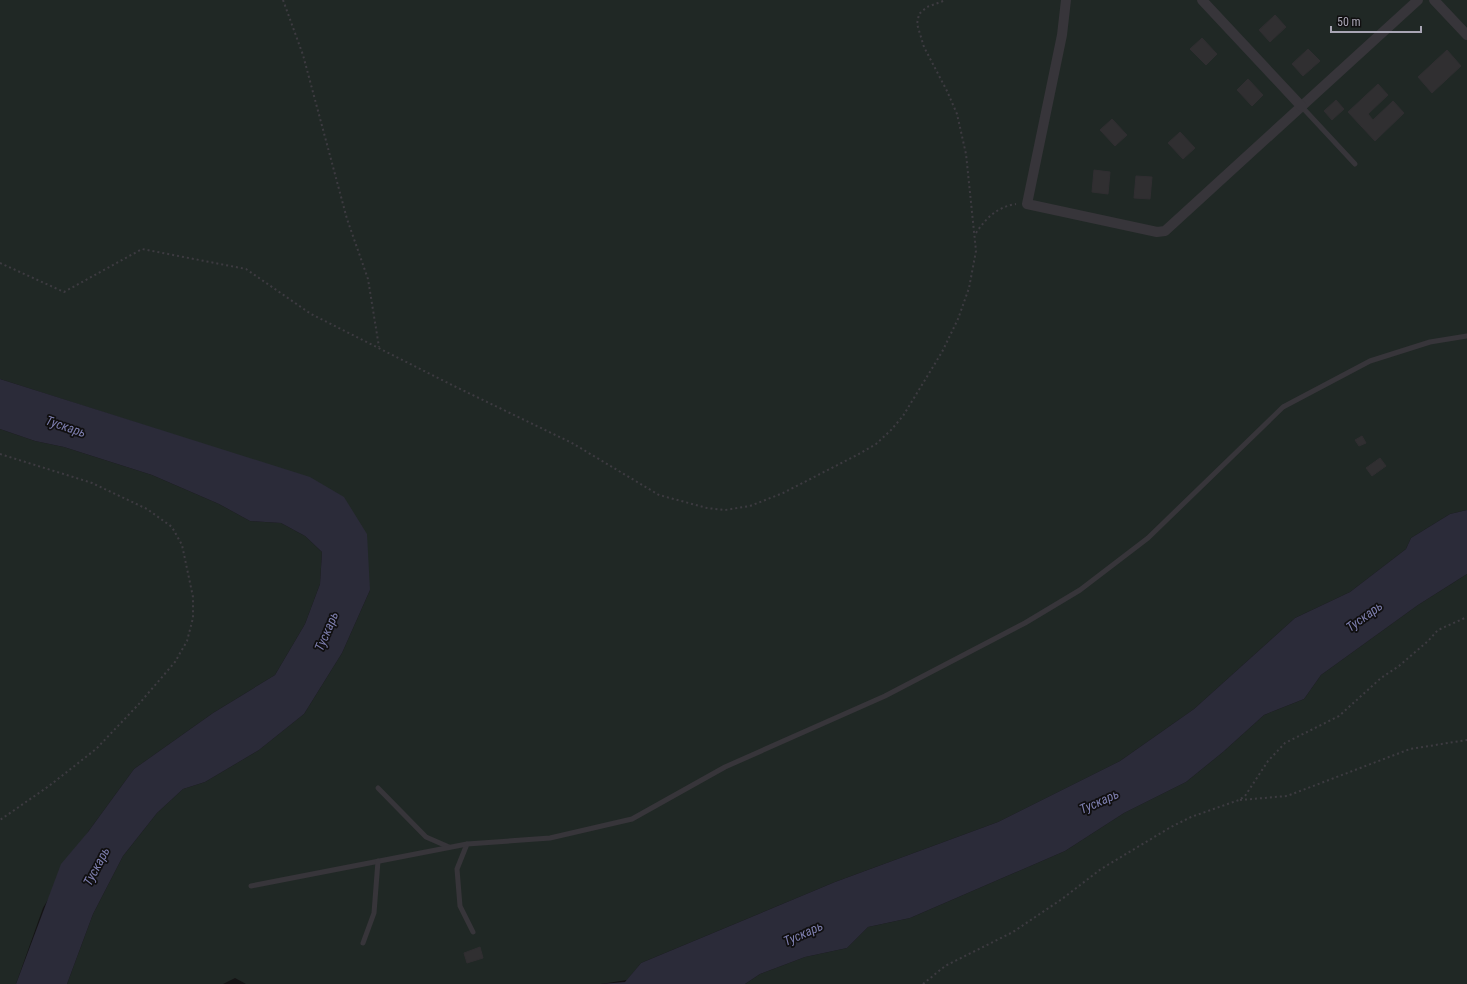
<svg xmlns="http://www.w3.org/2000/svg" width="1467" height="984" viewBox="0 0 1467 984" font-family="'Roboto Condensed',sans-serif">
<rect width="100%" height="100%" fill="#151415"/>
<g fill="#202825">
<path d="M0 0H1467V510L1450 514 1411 538 1406 549 1350 592 1295 618 1194 709 1120 761 998 822 835 882 641 963 627 980 601 984H246L235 978 223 984H67L93 914 123 856 157 813 183 789 205 782 259 750 304 714 342 653 370 590 234 454 0 379Z"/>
<path d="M0 429 35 441 64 447 152 475 219 504 250 521 281 523 305 536 322 552 320 584 305 624 275 675 213 713 134 769 88 832 43 908 16 984H0Z"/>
<path d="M1467 574V984H745L760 974 805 957 847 948 868 927 910 918 1065 851 1124 813 1186 782 1223 752 1264 715 1304 699 1321 675 1418 605Z"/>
</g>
<g fill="#2b2b39">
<path d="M0 379 310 477 344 497 367 534 370 590 342 653 304 714 259 750 205 782 183 789 157 813 123 856 93 914 67 984H16L61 864 88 832 134 769 213 713 275 675 305 624 320 584 322 552 305 536 281 523 250 521 219 504 152 475 64 447 35 441 0 429Z"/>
<path d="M1467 510V574L1418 605 1321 675 1304 699 1264 715 1223 752 1186 782 1124 813 1065 851 910 918 868 927 847 948 805 957 760 974 745 984H601L625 982 641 963 835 882 998 822 1120 761 1194 709 1295 618 1350 592 1406 549 1411 538 1450 514Z"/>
</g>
<g fill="#302f31" stroke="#302e31">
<path d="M1275 15 1286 27 1270 42 1259 30Z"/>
<path d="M1202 38 1217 54 1206 65 1190 49Z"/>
<path d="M1308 49 1320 61 1303 76 1292 64Z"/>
<path d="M1447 50 1461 66 1432 93 1418 77Z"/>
<path d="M1248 79 1263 95 1252 106 1237 90Z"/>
<path d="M1378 84 1388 95 1368 114 1373 120 1393 101 1404 113 1375 141 1348 112Z"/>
<path d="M1336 100 1344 109 1332 120 1324 111Z"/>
<path d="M1112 119 1127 135 1115 146 1100 130Z"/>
<path d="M1180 132 1195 148 1183 159 1168 143Z"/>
<path d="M1094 170 1110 172 1108 194 1092 192Z"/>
<path d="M1136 176 1152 177 1150 199 1134 198Z"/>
<path d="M1362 436 1366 443 1359 446 1355 440Z"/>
<path d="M1380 458 1386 466 1372 476 1366 468Z"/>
<path d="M480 947 483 958 467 963 464 953Z"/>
</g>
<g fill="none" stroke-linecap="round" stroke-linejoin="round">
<g stroke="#3d3b41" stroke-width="2" stroke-dasharray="2 3" stroke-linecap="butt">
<path d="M283 0 303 55 347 219 368 279 379 347"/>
<path d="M976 233C986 218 997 207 1016 204"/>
<path d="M0 263 64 292 142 249 246 269 311 314 454 386 572 443 659 495 707 508 725 510 750 506 783 493 857 455 876 444 891 430 903 416 942 352 958 319 969 288 976 251 966 154 957 114 947 91 924 47 917 24 919 14 927 7 946 0"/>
<path d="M0 454 92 483 147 509 172 527 182 545 193 597V618L187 641 175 662 138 705 96 749 49 786 0 820"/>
<path d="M1240 800 1287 796 1410 749 1467 740"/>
<path d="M923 984 945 966 1013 932 1062 899 1101 869 1171 827 1191 817 1239 800 1245 796 1268 761 1285 743 1339 716 1381 678 1399 666 1428 641 1438 630 1467 617"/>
</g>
<g stroke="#37353a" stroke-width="5">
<path d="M1302 107 1355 164"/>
<path d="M378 788 426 837 449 847"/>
<path d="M467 844 457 869 460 906 473 932"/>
<path d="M251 886 467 844 550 838 632 819 725 767 885 696 1025 623 1080 590 1148 538 1283 407 1370 361 1430 342 1467 336"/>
<path d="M363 943 374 913 378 861"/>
</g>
<g stroke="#37353a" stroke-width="10">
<path d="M1066 0 1062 35 1027 204 1157 232 1165 231 1418 0"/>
<path d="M1202 0 1302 107"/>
<path d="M1434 0 1467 35"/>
</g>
</g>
<g text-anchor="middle" stroke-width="3.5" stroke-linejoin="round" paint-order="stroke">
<g font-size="13" font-style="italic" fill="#7e7faf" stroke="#100f10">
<text transform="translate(66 426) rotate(19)" y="5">Тускарь</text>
<text transform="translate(1364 616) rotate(-36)" y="5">Тускарь</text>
<text transform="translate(326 631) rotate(-67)" y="5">Тускарь</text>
<text transform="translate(1099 801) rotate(-24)" y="5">Тускарь</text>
<text transform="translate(96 866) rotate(-62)" y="5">Тускарь</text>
<text transform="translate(803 933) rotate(-24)" y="5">Тускарь</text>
</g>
</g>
<path d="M1331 26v6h90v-6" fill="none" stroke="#a9a6b5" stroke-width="2"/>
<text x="1337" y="26" font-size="12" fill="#a9a6b5" stroke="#100f10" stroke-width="3" paint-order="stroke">50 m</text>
</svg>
